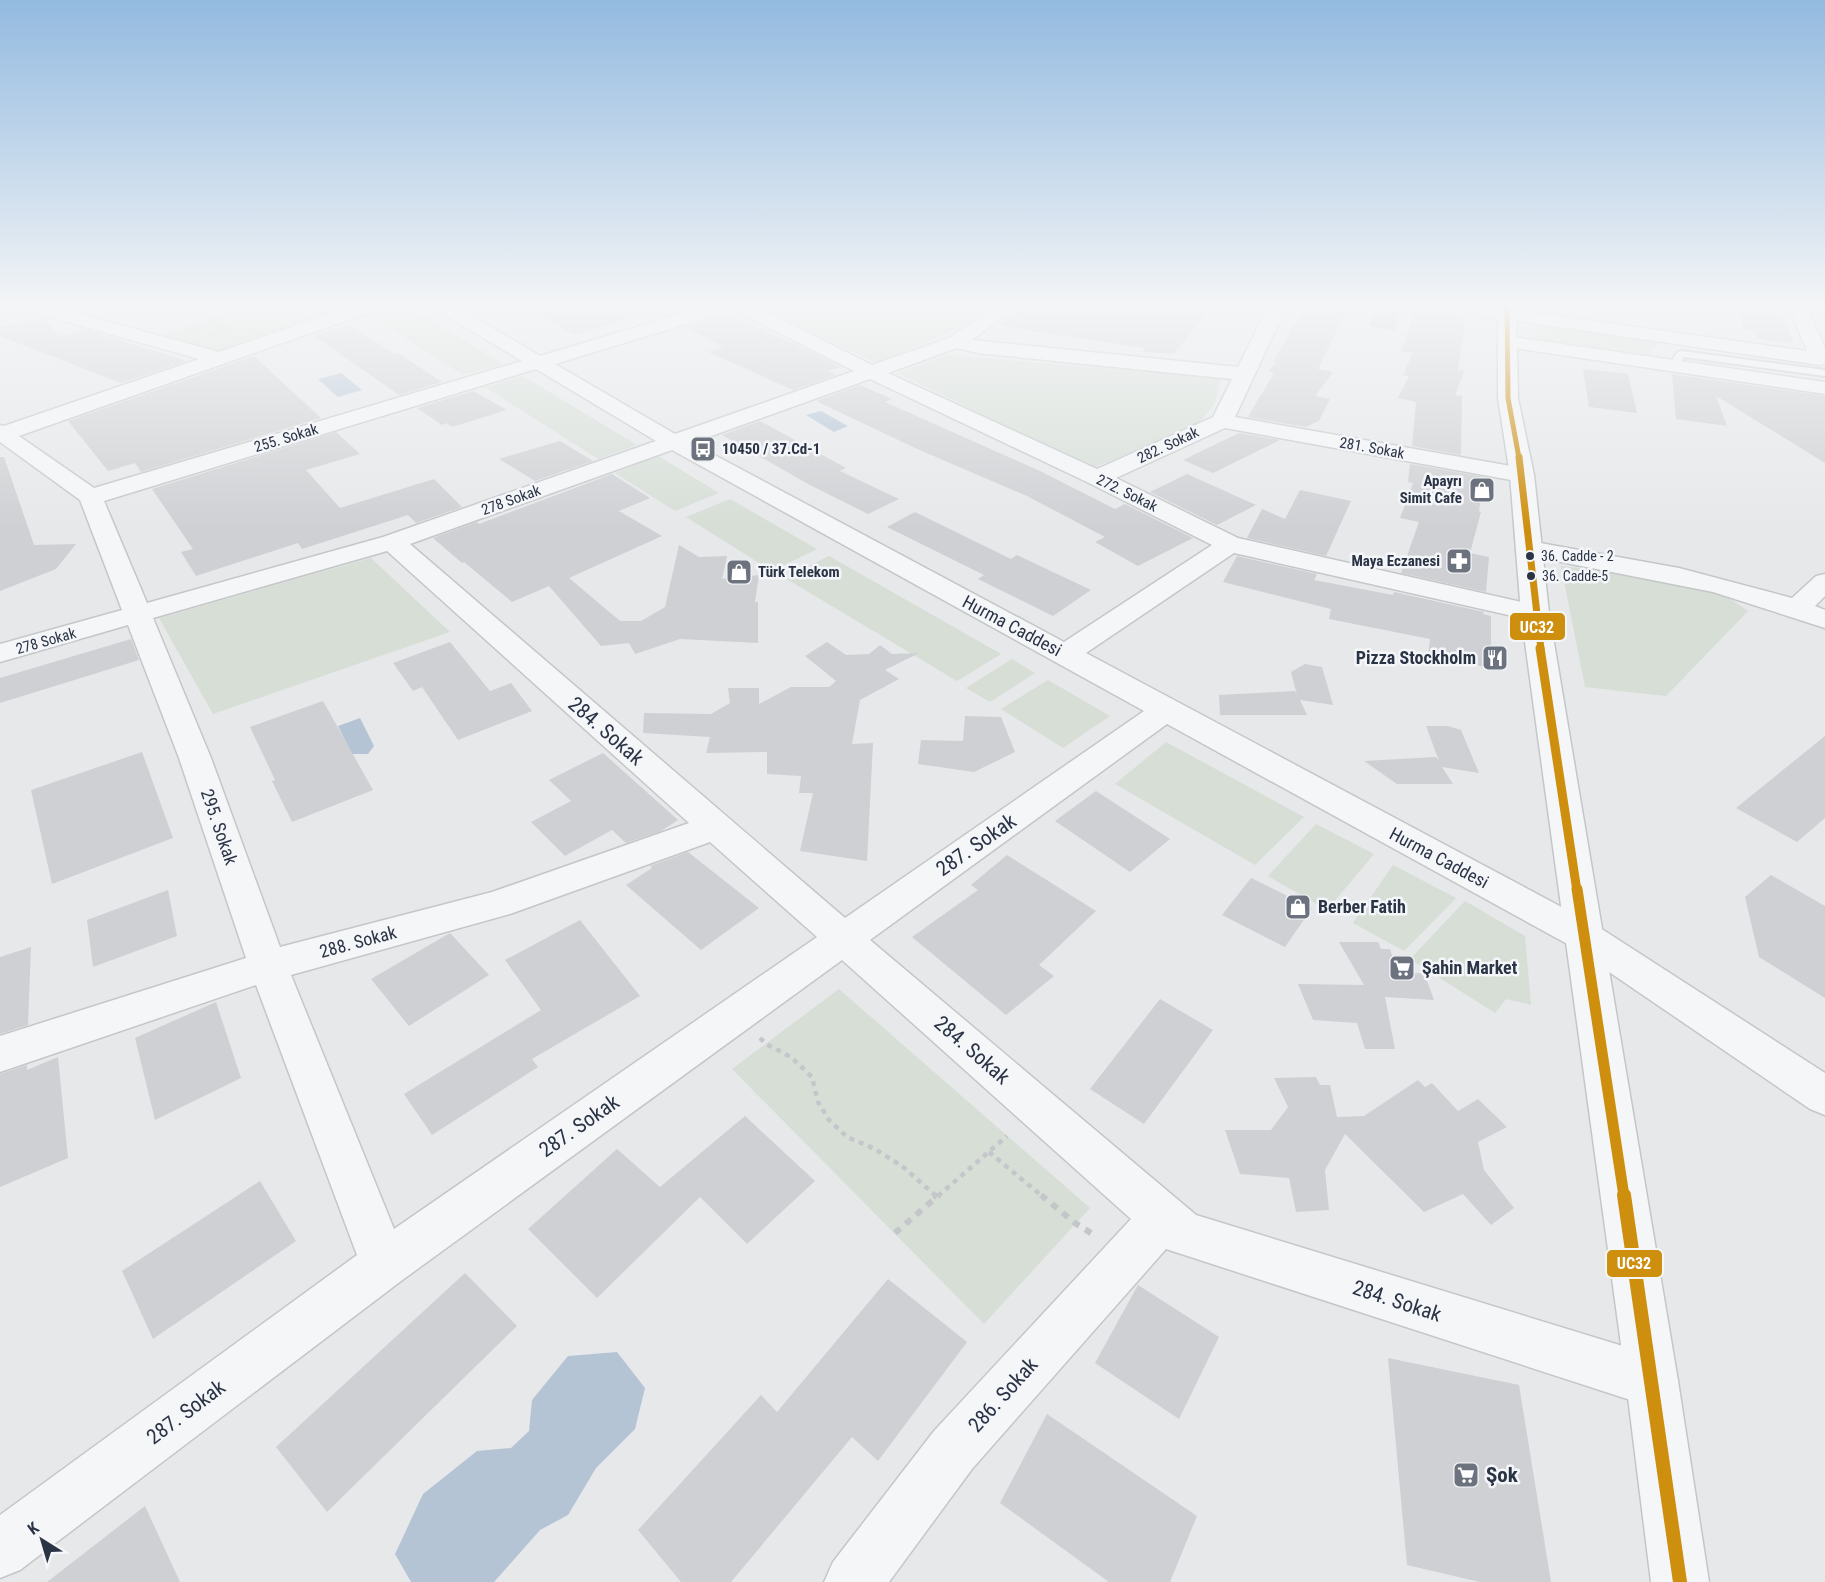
<svg xmlns="http://www.w3.org/2000/svg" width="1825" height="1582" viewBox="0 0 1825 1582" font-family="'Roboto Condensed',sans-serif">
<rect width="100%" height="100%" fill="#e6e8ea"/>
<g fill="#d6ded6">
<path d="M64 307H147L102 322Z"/>
<path d="M243 307H330L344 312 223 353 163 335Z"/>
<path d="M381 307H402L427 317 503 364 463 375 389 327 359 315Z"/>
<path d="M757 307H992L958 328 877 363Z"/>
<path d="M1537 325 1659 341 1649 354 1536 339Z"/>
<path d="M948 355 1221 378 1215 403 1198 424 1093 468 897 373Z"/>
<path d="M523 376 637 445 598 459 485 387Z"/>
<path d="M658 456 719 493 675 511 615 473Z"/>
<path d="M730 499 817 549 772 571 686 517Z"/>
<path d="M829 556 1001 654 957 681 785 578Z"/>
<path d="M371 558 450 632 213 714 159 618Z"/>
<path d="M1561 566 1631 573 1721 593 1748 611 1666 696 1585 687Z"/>
<path d="M1012 659 1035 673 990 702 966 688Z"/>
<path d="M1048 680 1110 716 1063 748 1001 709Z"/>
<path d="M1166 742 1304 817 1255 865 1115 784Z"/>
<path d="M1316 824 1374 854 1327 910 1268 876Z"/>
<path d="M1393 865 1456 898 1404 951 1353 923Z"/>
<path d="M1465 901 1525 936 1531 1005 1506 999 1495 1013 1410 959Z"/>
<path d="M839 989 1090 1208 984 1324 732 1069Z"/>
</g>
<g fill="#b4c4d5">
<path d="M1375 307 1401 309 1394 331 1370 326Z"/>
<path d="M341 373 362 390 338 397 318 379Z"/>
<path d="M821 411 848 426 834 432 806 415Z"/>
<path d="M360 718 374 746 368 754H352L338 726Z"/>
<path d="M617 1352 645 1388 635 1429 596 1468 568 1515 540 1530 494 1582H411L395 1554 423 1494 477 1451 511 1448 529 1431 532 1400 568 1356Z"/>
</g>
<g fill="#ced0d3">
<path d="M524 307H696L664 317 648 309 649 313 574 335Z"/>
<path d="M1021 307H1211L1174 354 1143 352 1144 348 999 326Z"/>
<path d="M1304 307H1348L1318 369 1333 372 1315 396 1330 399 1319 421 1306 427 1248 417 1274 373 1268 371 1276 362H1273Z"/>
<path d="M1416 307 1466 316 1458 370 1464 371 1455 395 1462 396 1461 455 1412 446 1416 402 1398 398 1409 376 1403 375 1413 353 1401 351Z"/>
<path d="M1737 307H1778L1794 343 1758 339 1755 331 1744 329Z"/>
<path d="M727 314 812 352 841 367 828 371 836 375 793 390 708 352 724 347 685 327Z"/>
<path d="M44 318 59 336 88 330 187 361 121 383 0 336V326Z"/>
<path d="M351 325 394 354 398 353 442 382 399 395 313 335Z"/>
<path d="M254 356 321 418 141 472 135 463 108 471 68 421Z"/>
<path d="M1583 369 1628 374 1637 413 1589 407Z"/>
<path d="M1672 374 1825 396V463L1716 396 1727 426 1676 419Z"/>
<path d="M860 385 892 399 885 402 1040 471 1115 509 1125 504 1193 538 1138 566 1095 542 1105 537 1027 496 915 448 816 401Z"/>
<path d="M473 391 507 410 452 427 446 423 442 425 417 408Z"/>
<path d="M760 421 846 468 840 471 899 499 868 514 808 484 722 435Z"/>
<path d="M336 432 360 454 306 470 340 508 434 479 462 507 416 523 408 515 302 549 298 543 196 576 181 552 193 549 152 489Z"/>
<path d="M1239 433 1280 440 1213 473 1183 460Z"/>
<path d="M560 441 593 461 535 481 499 459Z"/>
<path d="M0 457H4L34 545 76 544 56 569 0 591Z"/>
<path d="M1410 464 1484 477 1479 511 1481 512 1470 553 1489 557 1486 592 1401 573 1419 522 1400 518 1413 483 1408 482Z"/>
<path d="M612 474 650 498 619 511 662 536 569 578 620 621H641L665 607 679 545 699 557 727 556 722 579 759 575 755 602H758V643L680 639 635 654 629 643 601 646 549 586 512 602 464 562 462 563 433 538 477 522 479 524Z"/>
<path d="M1187 474 1256 505 1217 525 1150 492Z"/>
<path d="M1300 490 1351 501 1326 556 1247 538 1262 509 1285 519Z"/>
<path d="M915 512 1011 559 1017 555 1091 590 1053 616 978 579 984 575 887 527Z"/>
<path d="M1237 556 1317 574 1314 580 1393 595 1394 592 1484 612 1483 614 1491 616V668L1428 656 1430 639 1329 619 1331 609 1223 582Z"/>
<path d="M131 639 139 660 0 703V678Z"/>
<path d="M450 642 490 691 511 683 532 711 458 740 422 687 413 691 393 663Z"/>
<path d="M827 642 846 655 869 654 880 645 892 654 919 653 885 670 899 679 860 700 852 744 873 743 867 861 800 851 813 793H799L801 776 767 774V752L706 753 710 737 643 733 644 713 711 714 730 703 728 688H759V704L791 687H829L836 681 805 656Z"/>
<path d="M1305 664 1322 667 1333 705 1300 700 1307 715H1220L1219 695 1295 691 1297 695 1291 672Z"/>
<path d="M323 701 373 790 292 822 272 781 275 780 250 727Z"/>
<path d="M965 716 1001 717 1015 752 974 772 918 764 921 740 963 741Z"/>
<path d="M1426 726H1448L1461 730 1479 773 1442 767 1453 784H1397L1364 761 1436 757 1439 761Z"/>
<path d="M1825 736V818L1797 842 1736 808Z"/>
<path d="M142 752 173 838 52 884 31 790Z"/>
<path d="M603 753 678 820 661 831 626 843 612 830 565 856 531 822 571 801 549 780Z"/>
<path d="M1096 791 1170 839 1130 872 1055 821Z"/>
<path d="M688 852 759 908 701 950 626 885 652 868 650 866Z"/>
<path d="M1007 855 1096 911 1039 965 1054 976 1006 1015 912 937 978 890 971 885Z"/>
<path d="M1771 875 1825 906V998L1759 957 1745 897Z"/>
<path d="M1251 878 1312 908 1285 947 1222 915Z"/>
<path d="M168 890 177 936 93 967 87 920Z"/>
<path d="M580 920 640 996 532 1059 538 1067 432 1135 404 1094 541 1010 505 960Z"/>
<path d="M450 933 489 975 409 1026 371 979Z"/>
<path d="M1339 942H1378L1381 949H1390L1398 974 1424 973 1434 1000 1385 997 1395 1049H1365L1357 1023 1313 1020 1298 984 1364 985Z"/>
<path d="M31 947 28 1025 0 1034V957Z"/>
<path d="M1160 999 1213 1030 1144 1124 1090 1089Z"/>
<path d="M216 1002 241 1078 155 1120 135 1038Z"/>
<path d="M58 1057 68 1158 0 1187V1074L27 1065V1070Z"/>
<path d="M1316 1077 1320 1085H1330L1337 1117 1364 1116 1418 1080 1425 1087 1432 1083 1458 1111 1478 1099 1507 1127 1478 1142 1484 1170 1514 1208 1491 1225 1463 1194 1424 1212 1345 1134 1325 1170 1329 1210 1296 1212 1289 1178 1240 1174 1225 1130H1271L1288 1107 1274 1078Z"/>
<path d="M745 1116 815 1181 747 1244 700 1197 597 1298 528 1229 617 1149 660 1187Z"/>
<path d="M260 1181 296 1241 153 1339 122 1271Z"/>
<path d="M465 1273 517 1326 327 1512 276 1447Z"/>
<path d="M888 1279 967 1342 878 1461 852 1437 731 1582H681L638 1530 761 1395 777 1412Z"/>
<path d="M1138 1285 1219 1337 1179 1419 1095 1363Z"/>
<path d="M1388 1358 1519 1385 1551 1582H1480L1407 1565Z"/>
<path d="M1047 1414 1197 1516 1170 1582H1109L1000 1503Z"/>
<path d="M145 1506 180 1582H47Z"/>
</g>
<g fill="none" stroke-linecap="round" stroke-linejoin="round">
<g stroke="#c4c6c8" stroke-width="4">
<path id="service" d="M1681 351 1825 370V376L1684 357 1675 369H1669L1667 367 1678 352Z"/>
</g>
<g stroke="#c4c6c8" stroke-width="3">
<g id="minor">
<path d="M25 307H54L219 352 350 307H376L373 311 19 436 94 488 522 361 438 311 435 307H457L540 356 704 307H732L729 311 555 364 675 434 854 371 736 311 733 307H756L872 365 949 338 995 307H1016L972 340 1238 367 1268 307H1286L1235 417 1522 468 1530 470 1534 475 1530 480 1522 482 1225 428 1116 478 1238 538 1535 605 1545 607 1549 613 1545 619 1535 621 1234 553 1086 653 1597 926 1825 1073V1115L1810 1109 1571 946 1167 724 870 940 1196 1215 1652 1355 1670 1363 1678 1381 1670 1399 1652 1407 1166 1249 972 1469 889 1582H824L833 1562 934 1431 1131 1219 842 960 401 1281 20 1570 0 1578V1515L357 1255 256 985 0 1072V1036L246 958 179 758 128 625 0 662V644L122 610 80 500 0 442V425L4 426 199 359 28 311ZM957 348 978 353 1232 379 1213 417 1097 469 888 373ZM536 369 656 441 383 537 147 603 104 501ZM870 379 1089 483 1212 545 1064 642 692 443ZM672 450 1144 711 845 918 410 544ZM387 551 689 823 492 892 280 947 211 758 153 618ZM710 842 817 937 394 1229 291 975 510 914Z"/>
<path d="M1448 307H1494L1807 351 1789 307H1807L1825 348V364L1820 365 1457 312 1451 311Z"/>
<path d="M1507 336 1825 382V394L1500 346 1498 342 1500 338Z"/>
<path d="M1529 541 1679 568 1792 598 1816 576 1825 574V596L1815 606 1825 610V628L1713 592 1520 554 1516 549 1520 544Z"/>
</g>
</g>
<g stroke="#c4c6c8" stroke-width="3">
<path id="tertiary" d="M1498 307H1516L1518 398 1534 475 1549 613 1678 1381 1709 1582H1651L1626 1381 1521 613 1510 475 1498 398Z"/>
</g>
<g stroke="#c5c6ca" stroke-width="2" stroke-dasharray="3 3" stroke-linecap="butt">
<path d="M191 329 211 322"/>
<path d="M214 334 225 328 211 322 213 318 246 307"/>
</g>
<g stroke="#c5c6ca" stroke-width="4.5" stroke-dasharray="5 5" stroke-linecap="butt">
<path d="M760 1038 766 1044 791 1057 812 1077 818 1102 829 1120 847 1137 873 1148 902 1166 936 1196"/>
<path d="M989 1152 1042 1196"/>
<path d="M938 1196 1007 1136"/>
</g>
<g stroke="#c5c6ca" stroke-width="6" stroke-dasharray="7 7" stroke-linecap="butt">
<path d="M934 1195 937 1197"/>
<path d="M1041 1195 1075 1223 1094 1235"/>
<path d="M895 1233 939 1195"/>
</g>
<use href="#service" fill="#f5f6f7" fill-rule="evenodd"/>
<use href="#minor" fill="#f5f6f7" fill-rule="evenodd"/>
<use href="#tertiary" fill="#f5f6f7" fill-rule="evenodd"/>
<g stroke="#f4f6f9" stroke-width="8">
<path id="bus-1-far4" d="M1507 307 1508 398 1519 458"/>
</g>
<g stroke="#f4f6f9" stroke-width="10">
<path id="bus-1-far3" d="M1519 457 1541 649"/>
</g>
<g stroke="#f4f6f9" stroke-width="14">
<path id="bus-1-far2" d="M1540 648 1577 891"/>
</g>
<g stroke="#f4f6f9" stroke-width="16">
<path id="bus-1-far1" d="M1577 889 1624 1196"/>
</g>
<g stroke="#f4f6f9" stroke-width="19">
<path id="bus-1" d="M1624 1195 1680 1582"/>
</g>
<use href="#bus-1-far4" stroke="#ce8f0e" stroke-width="5"/>
<use href="#bus-1-far3" stroke="#ce8f0e" stroke-width="7"/>
<use href="#bus-1-far2" stroke="#ce8f0e" stroke-width="9"/>
<use href="#bus-1-far1" stroke="#ce8f0e" stroke-width="11"/>
<use href="#bus-1" stroke="#ce8f0e" stroke-width="14"/>
</g>
<linearGradient id="sky" x2="0" y2="1"><stop stop-color="#93bae0"/><stop offset="0.58" stop-color="#f4f5f6"/><stop offset="1" stop-color="#f4f5f6" stop-opacity="0"/></linearGradient>
<rect width="1825" height="528" fill="url(#sky)"/>
<defs>
<g id="bus-square" transform="scale(1.35)"><rect x="-9" y="-9" width="18" height="18" rx="4" fill="#6c737f" stroke="#f4f6f9"/><path d="M-5-6H5V4H4V6H2V4H-2V6H-4V4H-5ZM-3.5-4V0h7V-4ZM-3.5 1.2v1.5H-2V1.2ZM2 1.2v1.5H3.5V1.2Z" fill="#fff"/></g>
<g id="shop-square" transform="scale(1.35)"><rect x="-9" y="-9" width="18" height="18" rx="4" fill="#6c737f" stroke="#f4f6f9"/><path d="M-5-2.5h2.3a2.7 3.5 0 0 1 5.4 0H5L5.5 6h-11ZM-1.5-2.5h3a1.5 2.3 0 0 0-3 0Z" fill="#fff"/></g>
<g id="pharmacy-square" transform="scale(1.35)"><rect x="-9" y="-9" width="18" height="18" rx="4" fill="#6c737f" stroke="#f4f6f9"/><path d="M-2-6h4v4h4v4h-4v4h-4v-4h-4v-4h4Z" fill="#fff"/></g>
<g id="restaurant-square" transform="scale(1.35)"><rect x="-9" y="-9" width="18" height="18" rx="4" fill="#6c737f" stroke="#f4f6f9"/><path d="M-5-6h1v4h1v-4h1v4h1v-4h1v5L-1.5 .5V6h-2V.5L-5-1ZM5-6V6H3V1.5H1.5Q1.5-4 5-6Z" fill="#fff"/></g>
<g id="supermarket-square" transform="scale(1.35)"><rect x="-9" y="-9" width="18" height="18" rx="4" fill="#6c737f" stroke="#f4f6f9"/><path d="M-6-5.5h2.5l.6 2H6L4.5 2H-2.5L-4.4-4H-6ZM-1.5 3.2a1.3 1.3 0 1 0 .1 0ZM3 3.2a1.3 1.3 0 1 0 .1 0Z" fill="#fff"/></g>
</defs>
<g fill-rule="evenodd">
<use href="#bus-square" x="703" y="449"/>
<use href="#shop-square" x="1482" y="490"/>
<use href="#pharmacy-square" x="1459" y="561"/>
<use href="#shop-square" x="739" y="572"/>
<use href="#restaurant-square" x="1495" y="658"/>
<use href="#shop-square" x="1298" y="907"/>
<use href="#supermarket-square" x="1402" y="968"/>
<use href="#supermarket-square" x="1466" y="1475"/>
</g>
<g fill="#2b3445" stroke="#f4f6f9" stroke-width="2">
<circle cx="1530" cy="556" r="5"/>
<circle cx="1531" cy="576" r="5"/>
</g>
<g text-anchor="middle" stroke-width="5" stroke-linejoin="round" paint-order="stroke">
<g font-size="14" fill="#2b3445" stroke="#f4f6f9" text-anchor="start">
<text x="1541" y="561">36. Cadde - 2</text>
<text x="1542" y="581">36. Cadde-5</text>
</g>
<g font-size="15" fill="#2b3445" stroke="#f4f6f9">
<text transform="translate(286 438) rotate(-17)" y="5">255. Sokak</text>
<text transform="translate(1168 445) rotate(-25)" y="5">282. Sokak</text>
<text transform="translate(1372 448) rotate(10)" y="5">281. Sokak</text>
<text transform="translate(1127 493) rotate(26)" y="5">272. Sokak</text>
<text transform="translate(511 500) rotate(-20)" y="5">278 Sokak</text>
<text transform="translate(46 641) rotate(-16)" y="5">278 Sokak</text>
</g>
<g font-size="15" font-weight="bold" fill="#2b3445" stroke="#f4f6f9" text-anchor="start">
<text x="722" y="454">10450 / 37.Cd-1</text>
<text x="1462" y="486" text-anchor="end">Apayrı<tspan x="1462" dy="17">Simit Cafe</tspan></text>
<text x="1440" y="566" text-anchor="end">Maya Eczanesi</text>
<text x="758" y="577">Türk Telekom</text>
</g>
<g font-size="18" fill="#2b3445" stroke="#f4f6f9">
<text transform="translate(1012 626) rotate(28)" y="6">Hurma Caddesi</text>
<text transform="translate(219 827) rotate(71)" y="6">295. Sokak</text>
<text transform="translate(1439 858) rotate(28)" y="6">Hurma Caddesi</text>
<text transform="translate(358 942) rotate(-15)" y="6">288. Sokak</text>
</g>
<g font-size="18" font-weight="bold" fill="#2b3445" stroke="#f4f6f9" text-anchor="start">
<text x="1476" y="664" text-anchor="end">Pizza Stockholm</text>
<text x="1318" y="913">Berber Fatih</text>
<text x="1422" y="974">Şahin Market</text>
</g>
<g font-size="21" fill="#2b3445" stroke="#f4f6f9">
<text transform="translate(606 731) rotate(41)" y="7">284. Sokak</text>
<text transform="translate(976 845) rotate(-35)" y="7">287. Sokak</text>
<text transform="translate(972 1050) rotate(41)" y="7">284. Sokak</text>
<text transform="translate(579 1126) rotate(-35)" y="7">287. Sokak</text>
<text transform="translate(1397 1301) rotate(18)" y="7">284. Sokak</text>
<text transform="translate(1003 1395) rotate(-48)" y="7">286. Sokak</text>
<text transform="translate(186 1412) rotate(-37)" y="7">287. Sokak</text>
</g>
<g font-size="21" font-weight="bold" fill="#2b3445" stroke="#f4f6f9" text-anchor="start">
<text x="1486" y="1482">Şok</text>
</g>
</g>
<g stroke="#f4f6f9" stroke-width="2">
<rect x="1509" y="612" width="57" height="29" rx="6" fill="#ce8f0e"/>
<rect x="1606" y="1249" width="57" height="29" rx="6" fill="#ce8f0e"/>
</g>
<g font-size="16" text-anchor="middle" font-weight="bold" fill="#fff">
<text x="1537" y="633">UC32</text>
<text x="1634" y="1269">UC32</text>
</g>
<g transform="translate(42 1540) rotate(323)" stroke="#f4f6f9" stroke-width="4.5" paint-order="stroke">
<path d="M0-4.5L10 22L0 15L-10 22Z" fill="#2b3445"/>
<text y="-9" font-size="16" font-weight="bold" text-anchor="middle" fill="#2b3445">K</text>
</g>
</svg>
